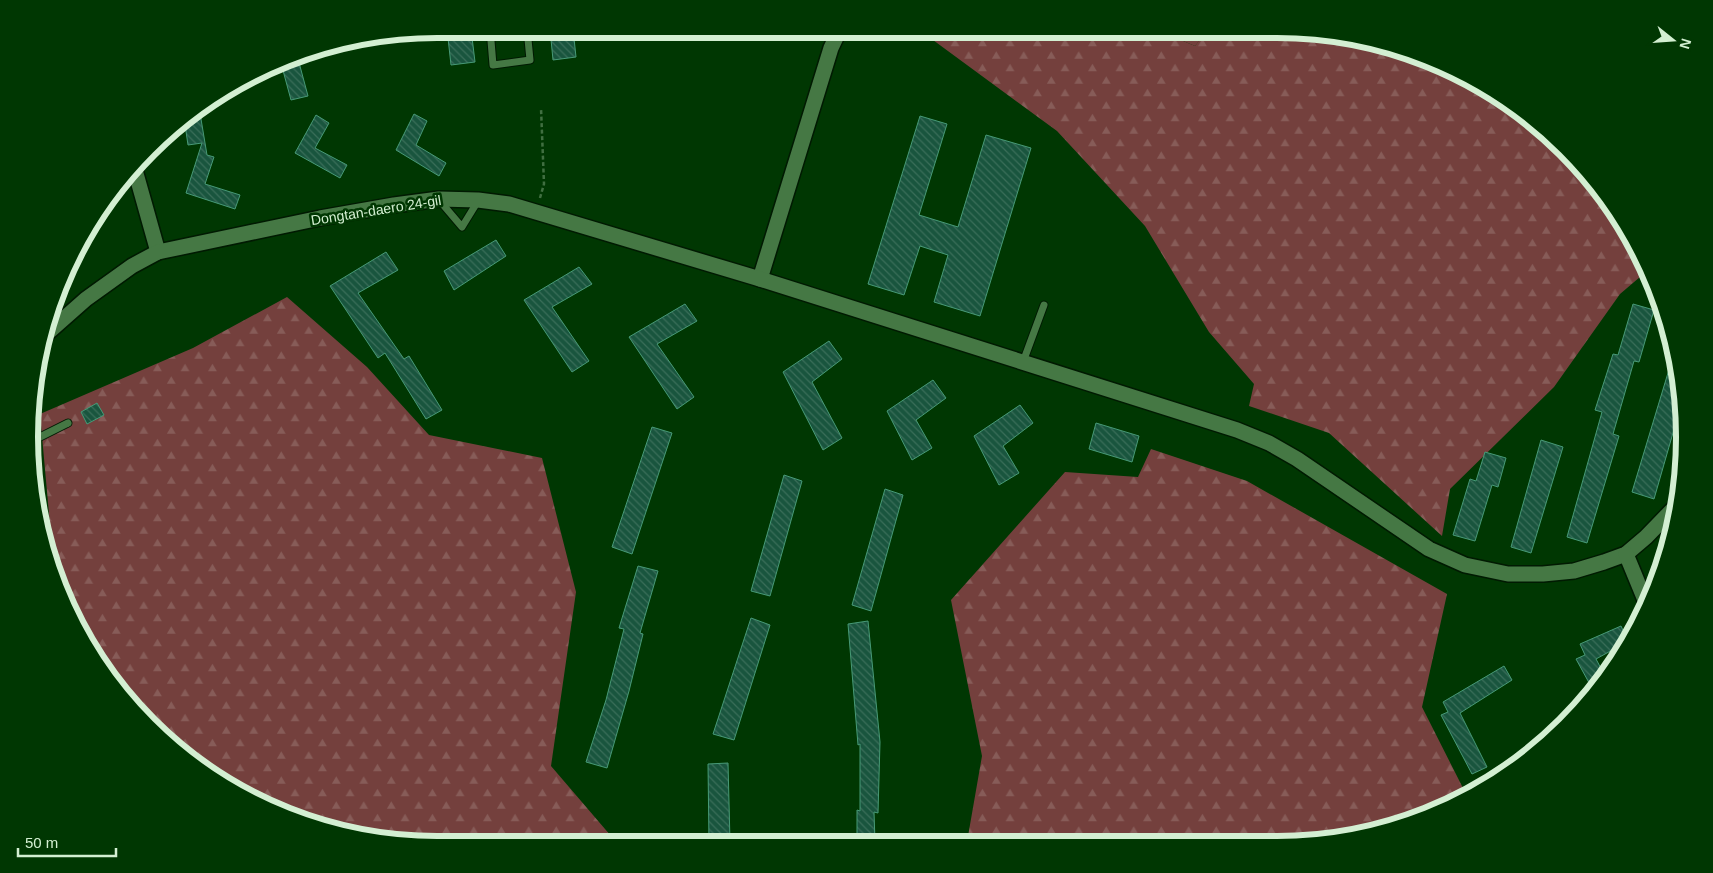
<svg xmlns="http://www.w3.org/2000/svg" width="1713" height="873" viewBox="0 0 1713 873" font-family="Helvetica,sans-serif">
<defs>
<pattern id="forest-firs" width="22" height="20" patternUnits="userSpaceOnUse" patternTransform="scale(1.25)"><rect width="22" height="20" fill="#74403d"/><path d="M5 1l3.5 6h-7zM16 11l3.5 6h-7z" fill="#875c58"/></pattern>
<pattern id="building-back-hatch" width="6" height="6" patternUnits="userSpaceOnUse" patternTransform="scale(1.25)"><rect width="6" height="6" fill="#19553e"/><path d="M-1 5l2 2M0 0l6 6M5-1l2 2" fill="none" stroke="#3a6e59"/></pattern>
</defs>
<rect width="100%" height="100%" fill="#003702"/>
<path fill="#74403d" d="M1155 29 1207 30V31L1195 46Z"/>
<g fill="url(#forest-firs)">
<path d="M918 29H1155L1195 46 1207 30H1303L1382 43 1457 71 1524 113 1583 167 1629 232 1647 271 1620 294 1554 387 1450 489 1442 536 1329 433 1249 406 1254 384 1209 332 1145 226 1057 131Z"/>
<path d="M287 297 367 367 429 435 542 458 576 592 551 766 617 843H410L331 830 256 802 148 725 71 617 53 558 40 414 193 348Z"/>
<path d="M1151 449 1247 481 1447 594 1422 707 1466 794 1432 813 1330 841 967 842 982 756 951 600 1065 472 1138 477Z"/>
</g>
<g fill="url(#building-back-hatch)" stroke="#479a77">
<path d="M447 29H471L475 62 451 65Z"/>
<path d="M550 29H573L576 57 553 60Z"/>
<path d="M297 55 308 96 291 100 281 63Z"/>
<path d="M199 107 207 155 214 157 205 184 240 195 235 209 186 193 202 143 188 145 184 118 188 113Z"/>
<path d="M414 114 427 121 416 145 446 163 439 176 396 150Z"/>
<path d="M316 115 329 123 315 148 347 165 340 178 295 153Z"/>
<path d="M920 116 947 124 919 215 958 227 986 135 1031 148 980 316 934 302 948 255 920 246 904 295 868 284Z"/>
<path d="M496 240 506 256 454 290 444 271Z"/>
<path d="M386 252 398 270 358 293 404 359 409 356 442 410 426 419 385 353 378 358 330 286Z"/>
<path d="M579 267 592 284 552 307 589 361 572 372 524 300Z"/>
<path d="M685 304 697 321 657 344 694 397 677 409 629 337Z"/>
<path d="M1633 304 1654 310 1639 362 1634 361 1613 434 1619 436 1587 543 1567 537 1602 412 1595 410 1613 354 1618 355Z"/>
<path d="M829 341 842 359 812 382 842 438 823 450 783 372Z"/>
<path d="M1674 353 1681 383V405L1654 499 1632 492Z"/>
<path d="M933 380 946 398 916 420 932 448 912 460 887 411Z"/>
<path d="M97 403 104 415 87 424 81 412Z"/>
<path d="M1020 405 1033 423 1003 446 1019 473 999 485 974 436Z"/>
<path d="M1096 423 1139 436 1132 462 1089 449Z"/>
<path d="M652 427 672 433 632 554 612 547Z"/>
<path d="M1541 440 1563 447 1531 553 1511 547Z"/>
<path d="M1485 452 1506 458 1498 487 1492 485 1475 541 1453 535 1470 479 1476 481Z"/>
<path d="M784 475 802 481 770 596 751 591Z"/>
<path d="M885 489 903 495 871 611 852 605Z"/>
<path d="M638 566 658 571 640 633 643 634 629 691 607 768 586 762 606 700 624 629 619 628Z"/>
<path d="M751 618 770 625 734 740 713 734Z"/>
<path d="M868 621 880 742 878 813 874 812 875 842H857V810L860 811V744L858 745 848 624Z"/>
<path d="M1621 626 1627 639 1625 643 1596 659 1604 674 1593 690 1576 659 1585 655 1580 644Z"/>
<path d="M1504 666 1512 680 1460 713 1487 767 1472 774 1441 715 1448 712 1443 702Z"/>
<path d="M728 763 730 842 709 843 708 764Z"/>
</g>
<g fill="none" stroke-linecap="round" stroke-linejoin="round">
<g stroke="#011a02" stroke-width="9">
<g id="lane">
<path d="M490 29 493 65 530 60 527 29"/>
<path d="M439 200 462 227 478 201"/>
<path d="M1023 362 1044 305"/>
<path d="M40 437 68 423"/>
</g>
</g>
<g stroke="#011a02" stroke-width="18">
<g id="secondary">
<path d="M135 170 158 252"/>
<path d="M760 279 831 48 840 29"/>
<path d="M43 337 86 299 132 266 158 252 320 218 394 205 439 199 478 200 509 204 760 279 1237 430 1269 443 1297 459 1429 549 1465 565 1508 574H1543L1574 571 1604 562 1626 554 1646 537 1677 505"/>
<path d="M1626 554 1647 605"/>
</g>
</g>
<g stroke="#406f41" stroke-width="2.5" stroke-dasharray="4 2.5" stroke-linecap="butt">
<path d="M1195 30 1196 32"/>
<path d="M540 198 544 184 541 108"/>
</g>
<use href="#lane" stroke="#457844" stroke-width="7"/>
<use href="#secondary" stroke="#457844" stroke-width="15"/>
</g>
<g text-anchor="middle" stroke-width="5" stroke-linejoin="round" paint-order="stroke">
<g font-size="14" fill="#d3efd2" stroke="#003702">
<text transform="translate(376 210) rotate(-9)" y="5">Dongtan-daero 24-gil</text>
</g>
</g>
<path d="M0 0H1713V873H0ZM437 38H1277A399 399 0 0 1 1676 437V437A399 399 0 0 1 1277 836H437A399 399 0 0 1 38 437V437A399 399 0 0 1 437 38Z" fill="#003702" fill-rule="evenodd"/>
<path fill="none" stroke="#d3efd2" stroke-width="6" d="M437 38H1277A399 399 0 0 1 1676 437V437A399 399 0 0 1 1277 836H437A399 399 0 0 1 38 437V437A399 399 0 0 1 437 38Z"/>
<g transform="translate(1673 40) rotate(107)" stroke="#003702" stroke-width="4" paint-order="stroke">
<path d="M0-4L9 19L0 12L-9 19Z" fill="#d3efd2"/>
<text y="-8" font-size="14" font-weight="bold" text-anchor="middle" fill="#d3efd2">N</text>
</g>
<path d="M18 848v8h98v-8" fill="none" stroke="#d3efd2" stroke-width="2.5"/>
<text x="25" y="848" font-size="15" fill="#d3efd2" stroke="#003702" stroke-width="4" paint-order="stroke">50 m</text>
</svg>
